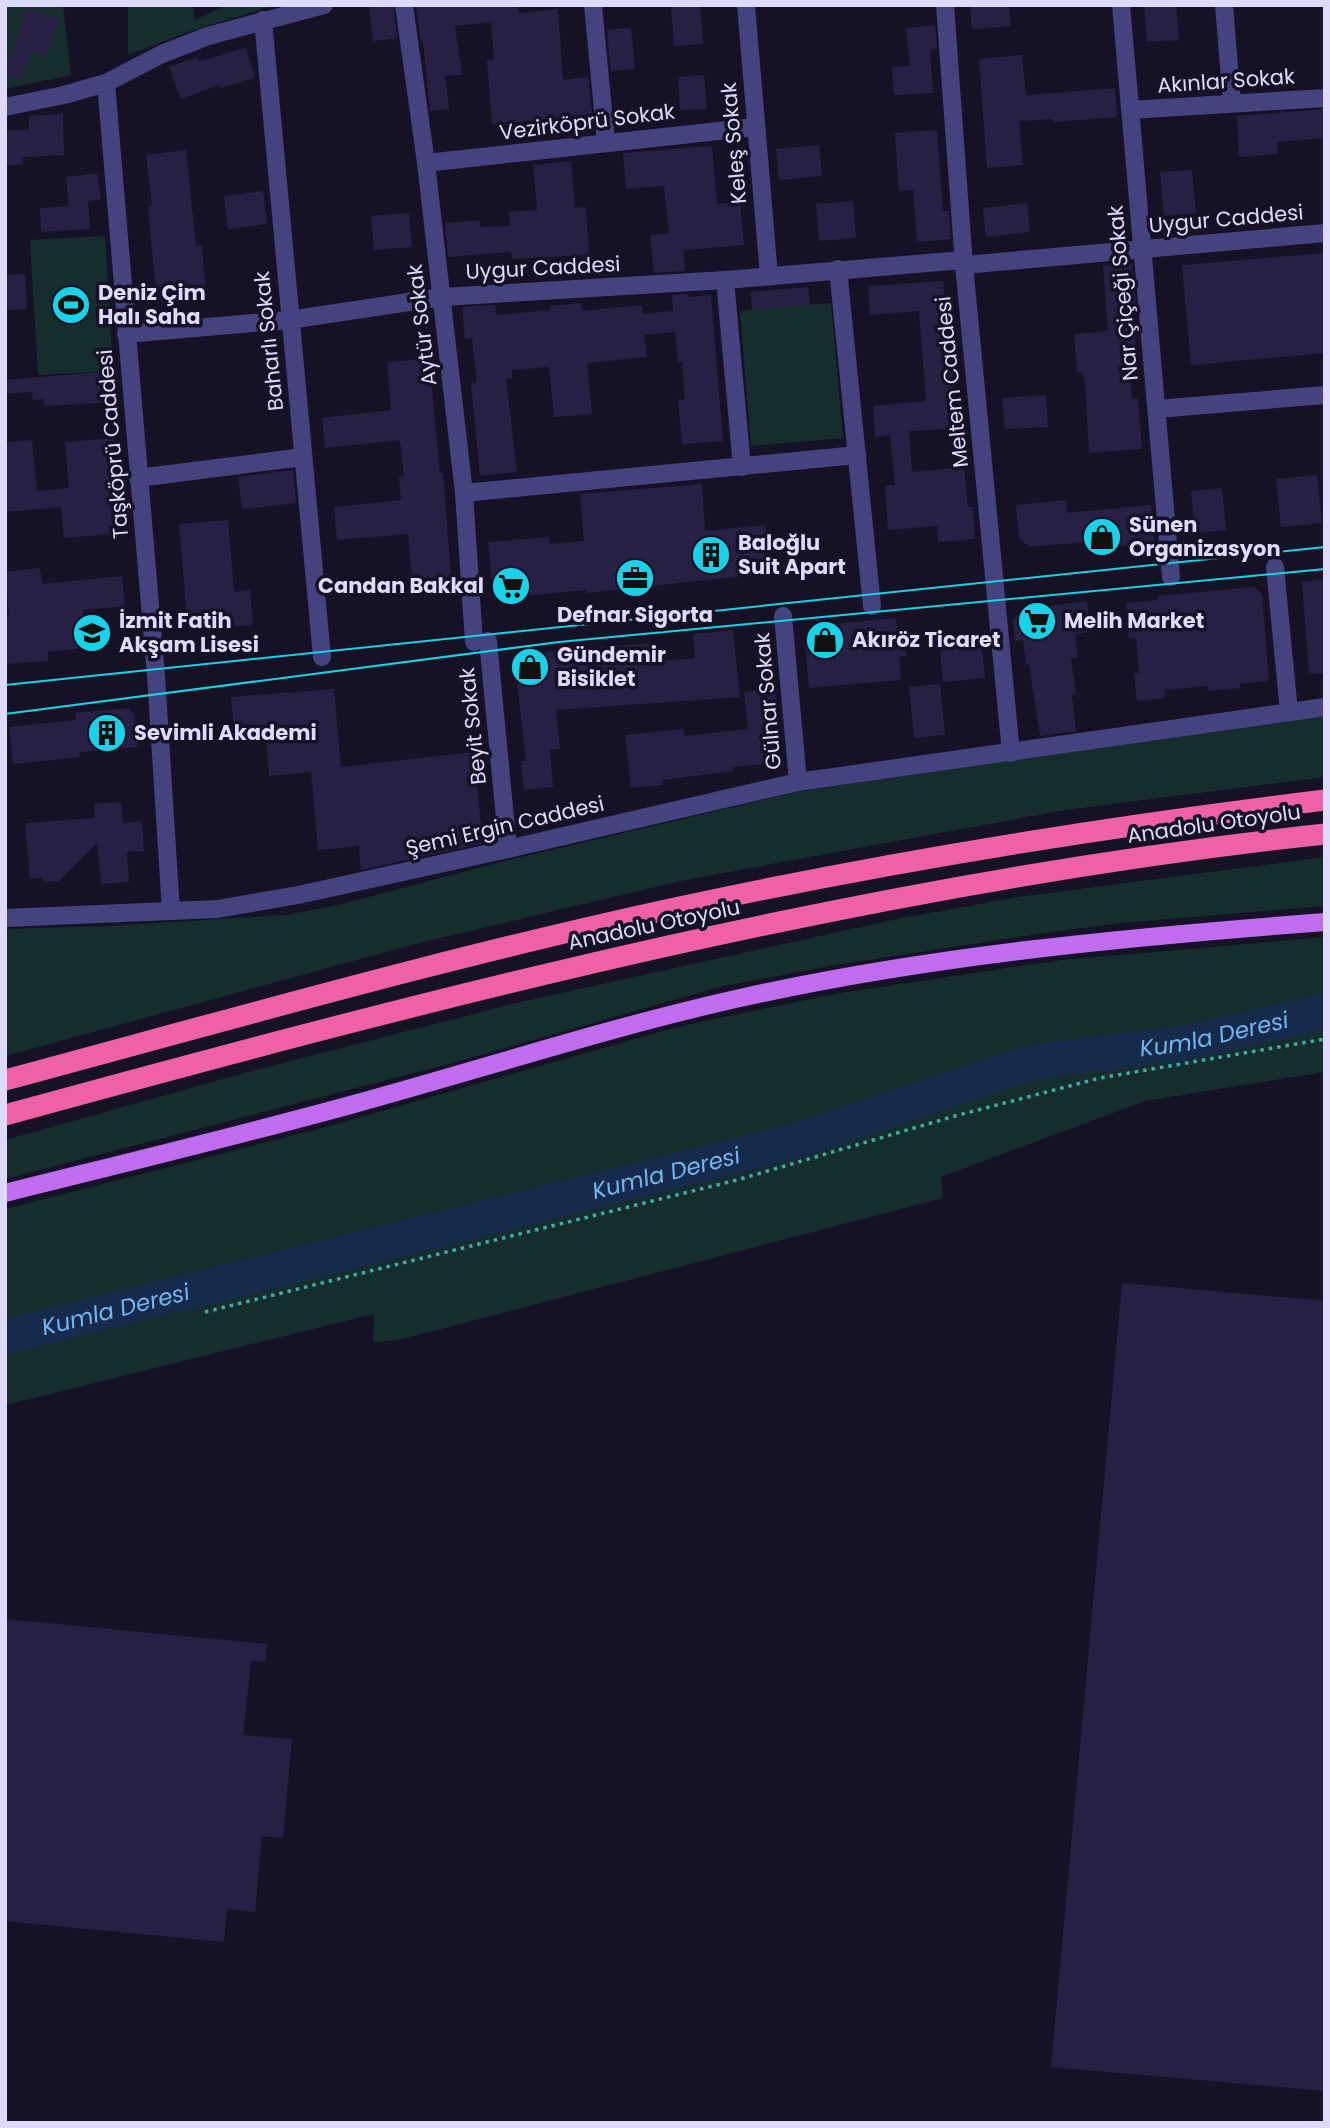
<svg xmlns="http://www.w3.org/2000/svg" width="1330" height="2128" viewBox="0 0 1330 2128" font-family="Poppins,sans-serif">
<rect width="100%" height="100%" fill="#151225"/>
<g fill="#152e2d">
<path d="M5 5H63L71 75 5 89Z"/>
<path d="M128 5H193L195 20 223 7V5H275L188 32 128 55Z"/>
<path d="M105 236 113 371 38 375 30 240Z"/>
<path d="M831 303 843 438 751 446 740 311Z"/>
<path d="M1325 716V777L1065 810 685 880 415 944 5 1056V929L110 926 285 915 338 905 501 862 797 792 1289 719Z"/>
<path d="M1325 857V906L1121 923 1037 934 835 965 723 986 456 1062 5 1179V1140L248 1072 516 1003 897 919 1018 897Z"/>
<path d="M1325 937V1072L1145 1101 941 1177 943 1198 403 1339 373 1343 374 1314 5 1405V1209L326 1127 677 1027 834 994 1062 960Z"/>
</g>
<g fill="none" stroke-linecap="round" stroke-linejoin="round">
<path stroke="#162a4b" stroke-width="35" id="s1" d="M5 1337 796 1141 1033 1062 1185 1043 1325 1011"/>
</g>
<g fill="#272044">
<path d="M389 5H393L397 38 373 41 369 7Z"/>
<path d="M416 5H518L519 13 558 9 563 80 588 77 593 122 569 124 568 119 492 124 487 60H494L491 22 455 26 462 75 445 76 449 109 430 111 423 41 421 42Z"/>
<path d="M671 5H700L703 44 674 46Z"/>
<path d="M970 5H1009L1011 26 972 29Z"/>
<path d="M1144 5H1176L1179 40 1147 42Z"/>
<path d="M27 8 60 19 47 58 31 52 21 81 5 75Z"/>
<path d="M935 25 937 49 930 50 933 93 894 95 892 67 910 66 906 28Z"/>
<path d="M631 28 635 69 611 71 607 30Z"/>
<path d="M246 48 255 78 220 88 219 85 181 99 169 67 197 57 199 61Z"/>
<path d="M1022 55 1026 95 1115 88 1117 117 1054 122 1053 119 1019 121 1023 165 987 168 979 59Z"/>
<path d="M704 75 707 109 680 110 678 77Z"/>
<path d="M1325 109V138L1277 142 1278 154 1239 157 1237 116Z"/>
<path d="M63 114 64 155 23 157V165H5V130H29V116Z"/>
<path d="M937 130 943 211H949L951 239 917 242 913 190 899 191 895 133Z"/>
<path d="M819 145 822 176 779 180 776 149Z"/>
<path d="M712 146 717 204 740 202 744 245 683 250 685 271 654 273 650 235 669 233 664 186 626 189 623 153Z"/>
<path d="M186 150 196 246H202L206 298 157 302 148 207 152 206 146 155Z"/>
<path d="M571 161 575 208 586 207 589 255 512 259 511 252 448 257 445 223 480 220V227L510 226 509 212 537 210 533 165Z"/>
<path d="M1192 170 1196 213 1164 216 1160 172Z"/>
<path d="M97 173 101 199 88 201 90 229 41 232 40 208 69 206 66 177Z"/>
<path d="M263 191 267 224 228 229 224 196Z"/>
<path d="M853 201 856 238 819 241 816 204Z"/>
<path d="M1027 203 1030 232 986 237 983 208Z"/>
<path d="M409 213 412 247 374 250 371 216Z"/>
<path d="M1325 253V353L1191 365 1182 265Z"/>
<path d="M1132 264 1137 315H1134L1137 365 1129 366 1132 399H1138L1142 449 1089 453 1085 381 1082 372H1077L1074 334 1108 331 1103 266Z"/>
<path d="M25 274 27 309 5 310V275Z"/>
<path d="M943 281 955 399H960L962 428 909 431 912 472 964 467 968 507H973L975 539 938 542 937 526 888 530 885 486 895 485 890 435 875 437 873 406 926 401 919 311 870 315 868 286Z"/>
<path d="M808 287 810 305 752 310 751 292Z"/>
<path d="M687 294 688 297 711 295 723 441 682 444 678 400 685 399 682 362H678L675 332 644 335 647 357 587 363 592 414 554 417 549 367 512 370V378L506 379 517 472 480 476 471 383 477 382 472 338 465 339 462 307 495 305 496 315 550 310V306L581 303 582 311 642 305V314L673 311 672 295Z"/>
<path d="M433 358 435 380H431L440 473H443L451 577 412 581 408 534 337 540 334 507 401 500 399 477 404 476 400 440 325 448 322 418 391 410 387 362Z"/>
<path d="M113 371 115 402 44 406V399L33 400 32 392 5 394V380Z"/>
<path d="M1046 395 1048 427 1005 429 1002 398Z"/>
<path d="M114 438 124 533 64 538 61 507 5 512V442L32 440 37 491 69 488 65 442Z"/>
<path d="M293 470 296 503 242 509 238 477Z"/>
<path d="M1317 475 1322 523 1281 527 1276 479Z"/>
<path d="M702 484 705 531 766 525 770 573 586 593V590L494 599 488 542 549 537 550 544 584 541 580 494Z"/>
<path d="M1222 488 1226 530 1195 533 1191 491Z"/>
<path d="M1066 500 1067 513 1151 505 1154 543 1086 549V542L1029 547 1019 538 1016 505Z"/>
<path d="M228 520 234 592 250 590 253 625 188 630 179 524Z"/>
<path d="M40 568 42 584 122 576 125 606 83 610 87 648 48 652V661L6 664 5 616H9L5 572Z"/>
<path d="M1325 579V673L1309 674 1302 582Z"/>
<path d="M1254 587 1262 594 1269 681 1240 684V688L1208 691 1207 686 1164 690 1165 698 1137 701 1134 673H1139L1136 638H1129L1126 603 1158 600V596Z"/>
<path d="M1087 601 1091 632 1075 634 1078 658H1071L1076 694 1072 695 1076 731 1040 736 1029 664H1026L1023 640 1015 641 1013 619 1023 609Z"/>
<path d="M896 618 897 630H904L906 656 899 657 901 680 809 688 805 643 816 626Z"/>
<path d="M733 630 740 697 556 710 560 749 550 750 553 787 524 790 521 761H526L515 664 523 654 649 643 651 662 695 658 693 634Z"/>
<path d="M981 640 985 678 943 682 940 651 953 649 952 643Z"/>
<path d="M940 684 945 735 914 738 909 687Z"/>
<path d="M334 689 341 767 473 752 482 832 492 830 493 841 361 870 359 846 318 850 311 772 269 776 266 736 235 739 231 697Z"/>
<path d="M775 689 781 746 766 764 733 767V771L662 780 663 785 631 788 625 735 684 729V736L748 729 744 692Z"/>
<path d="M128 708 135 715 138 747 79 752 80 757 13 764 9 727 76 720 75 713Z"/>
<path d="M121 802 123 823 142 821 144 851 127 852 129 882 101 884 97 843 59 881 44 882 42 878 30 879 25 823 95 818 94 804Z"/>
<path d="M1122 1283 1325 1301V2091L1051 2067Z"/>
<path d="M5 1619 267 1644 265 1662 251 1661 243 1735 292 1739 283 1838 262 1836 255 1912 227 1909 224 1942 5 1921Z"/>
</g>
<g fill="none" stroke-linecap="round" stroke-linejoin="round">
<path stroke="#3daca5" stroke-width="3.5" stroke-dasharray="3.5 5" stroke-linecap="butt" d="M205 1312 737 1180 955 1116 1100 1078 1325 1039"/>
<g stroke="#44427f" stroke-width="18">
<path d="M404 5 426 163 464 493 474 642"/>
<path d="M593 5 606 142"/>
<path d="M746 5 769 276"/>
<path d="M945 5 964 265 1011 753"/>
<path d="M1121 5 1171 577"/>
<path d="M1224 5 1232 103"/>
<path d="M263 20 322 657"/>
<path d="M106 83 156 676 171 911"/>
<path d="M5 107 64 95 106 83 162 54 208 36 324 5"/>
<path d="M1130 110 1325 98"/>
<path d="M426 163 755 127"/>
<path d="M964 265 1325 233"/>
<path d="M838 269 872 606"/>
<path d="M725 280 742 467"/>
<path d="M126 334 289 320 442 297 725 280 963 260"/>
<path d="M1157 409 1325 395"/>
<path d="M138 478 303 457"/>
<path d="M464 493 857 455"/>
<path d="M1275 567 1289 712"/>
<path d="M783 616 798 782"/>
<path d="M488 641 508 849"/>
<path d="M5 918 217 909 298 895 508 849 798 782 1325 707"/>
</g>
<path stroke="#bf6cef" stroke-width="18" d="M5 1193C121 1164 238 1136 354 1104 482 1069 610 1027 740 998 932 955 1129 937 1325 922"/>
<g stroke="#ee61a5" stroke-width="21">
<path d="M5 1080C232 1019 459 954 689 905 899 860 1111 826 1325 800"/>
<path d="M5 1115C439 996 876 882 1325 834"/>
</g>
<g stroke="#1ad2e7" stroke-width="2">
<path d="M5 685 1325 547"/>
<path d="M5 714 559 642 1325 569"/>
</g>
</g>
<defs>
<g id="stadium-disc" transform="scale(2.0125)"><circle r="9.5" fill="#1ad2e7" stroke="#151225"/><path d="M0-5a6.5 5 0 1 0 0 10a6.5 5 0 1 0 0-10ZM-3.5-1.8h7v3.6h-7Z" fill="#111"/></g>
<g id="shop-disc" transform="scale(2.0125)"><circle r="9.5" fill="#1ad2e7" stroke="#151225"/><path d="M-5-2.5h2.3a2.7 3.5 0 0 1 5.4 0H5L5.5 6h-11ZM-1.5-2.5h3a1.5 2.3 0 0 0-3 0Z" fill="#111"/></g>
<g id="building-disc" transform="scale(2.0125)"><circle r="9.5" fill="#1ad2e7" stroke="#151225"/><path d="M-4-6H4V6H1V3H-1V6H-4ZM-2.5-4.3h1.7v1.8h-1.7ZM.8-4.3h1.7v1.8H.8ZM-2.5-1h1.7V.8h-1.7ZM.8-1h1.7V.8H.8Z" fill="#111"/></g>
<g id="office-disc" transform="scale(2.0125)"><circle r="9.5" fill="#1ad2e7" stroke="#151225"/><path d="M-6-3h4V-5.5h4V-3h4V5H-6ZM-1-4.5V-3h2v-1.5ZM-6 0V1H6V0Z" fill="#111"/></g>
<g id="supermarket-disc" transform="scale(2.0125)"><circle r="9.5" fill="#1ad2e7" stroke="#151225"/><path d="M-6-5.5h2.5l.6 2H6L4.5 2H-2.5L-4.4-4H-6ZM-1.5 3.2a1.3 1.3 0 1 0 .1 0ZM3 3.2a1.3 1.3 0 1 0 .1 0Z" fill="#111"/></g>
<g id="school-disc" transform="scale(2.0125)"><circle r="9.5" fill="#1ad2e7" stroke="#151225"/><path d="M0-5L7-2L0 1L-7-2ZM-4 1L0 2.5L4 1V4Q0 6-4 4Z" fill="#111"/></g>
</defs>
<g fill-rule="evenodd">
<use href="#stadium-disc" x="71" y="305"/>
<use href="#shop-disc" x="1102" y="537"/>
<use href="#building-disc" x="711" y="555"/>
<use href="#office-disc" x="635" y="578"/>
<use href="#supermarket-disc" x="511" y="586"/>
<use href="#supermarket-disc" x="1037" y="621"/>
<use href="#school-disc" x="92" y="633"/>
<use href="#shop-disc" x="825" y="640"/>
<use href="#shop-disc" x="530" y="667"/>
<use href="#building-disc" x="107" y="733"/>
</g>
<g text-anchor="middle" stroke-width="7" stroke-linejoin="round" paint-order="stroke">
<g font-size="21" fill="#dedafb" stroke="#151225">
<text transform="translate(1226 81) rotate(-4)" y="7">Akınlar Sokak</text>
<text transform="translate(587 122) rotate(-7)" y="7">Vezirköprü Sokak</text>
<text transform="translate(734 143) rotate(-95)" y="7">Keleş Sokak</text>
<text transform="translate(1226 219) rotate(-5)" y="7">Uygur Caddesi</text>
<text transform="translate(543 268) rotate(-3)" y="7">Uygur Caddesi</text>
<text transform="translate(1123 293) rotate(-95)" y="7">Nar Çiçeği Sokak</text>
<text transform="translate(422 325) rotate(-97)" y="7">Aytür Sokak</text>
<text transform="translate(269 341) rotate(-96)" y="7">Baharlı Sokak</text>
<text transform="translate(952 382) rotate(-96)" y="7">Meltem Caddesi</text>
<text transform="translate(113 444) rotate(-95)" y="7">Taşköprü Caddesi</text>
<text transform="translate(768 701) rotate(-95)" y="7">Gülnar Sokak</text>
<text transform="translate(473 726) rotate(-96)" y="7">Beyit Sokak</text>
<text transform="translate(1214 824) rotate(-8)" y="7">Anadolu Otoyolu</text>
<text transform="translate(505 826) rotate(-13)" y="7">Şemi Ergin Caddesi</text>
<text transform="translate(654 925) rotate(-12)" y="7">Anadolu Otoyolu</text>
</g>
<g font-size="21" font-weight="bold" fill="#dedafb" stroke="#151225" text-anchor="start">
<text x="98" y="300">Deniz Çim<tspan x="98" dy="24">Halı Saha</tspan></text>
<text x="1129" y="532">Sünen<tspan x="1129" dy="24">Organizasyon</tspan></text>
<text x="738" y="550">Baloğlu<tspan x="738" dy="24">Suit Apart</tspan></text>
<text x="484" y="593" text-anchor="end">Candan Bakkal</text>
<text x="635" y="622" text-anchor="middle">Defnar Sigorta</text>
<text x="119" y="628">İzmit Fatih<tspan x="119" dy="24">Akşam Lisesi</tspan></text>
<text x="1064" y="628">Melih Market</text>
<text x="852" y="647">Akıröz Ticaret</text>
<text x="557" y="662">Gündemir<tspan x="557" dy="24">Bisiklet</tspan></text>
<text x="134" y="740">Sevimli Akademi</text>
</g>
<g font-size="23" font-style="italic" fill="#73b6f0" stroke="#151225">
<text dy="8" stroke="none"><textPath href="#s1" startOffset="1248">Kumla Deresi</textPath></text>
<text dy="8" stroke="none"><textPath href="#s1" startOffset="681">Kumla Deresi</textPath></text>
<text dy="8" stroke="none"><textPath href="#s1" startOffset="114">Kumla Deresi</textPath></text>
</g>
</g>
<rect width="1330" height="2128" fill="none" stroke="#dedafb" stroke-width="14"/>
</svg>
